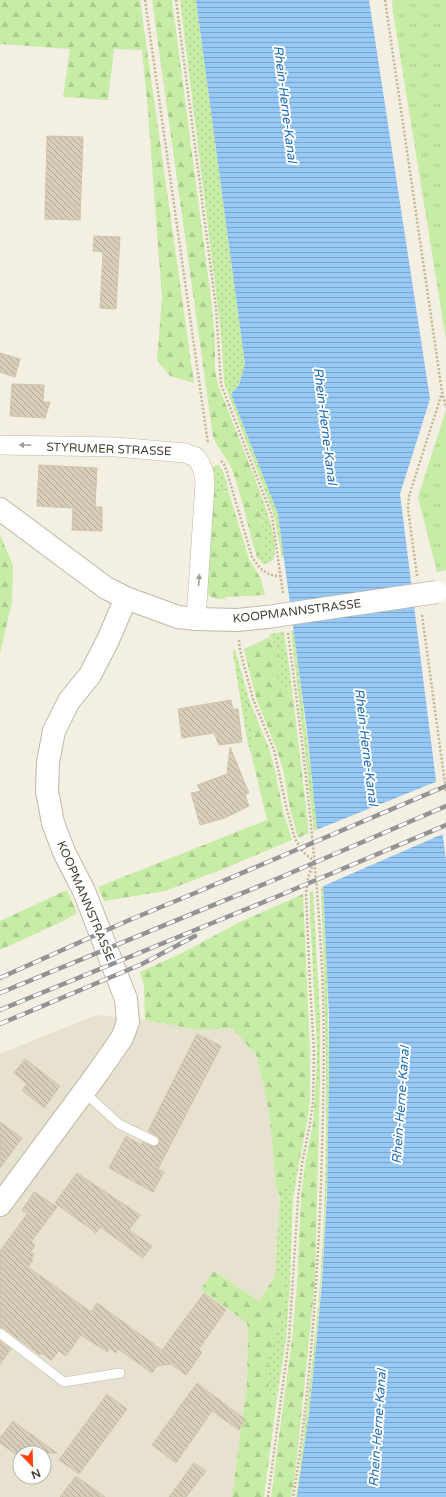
<svg xmlns="http://www.w3.org/2000/svg" width="446" height="1497" viewBox="0 0 446 1497" font-family="'Varela Round',sans-serif">
<defs>
<pattern id="grass-dots" width="8" height="8" patternUnits="userSpaceOnUse"><rect width="8" height="8" fill="#c7eca6"/><path d="M2 2h.1M6 6h.1" fill="none" stroke="#accb8f" stroke-width="1.8" stroke-linecap="round"/></pattern>
<pattern id="forest-firs" width="22" height="20" patternUnits="userSpaceOnUse"><rect width="22" height="20" fill="#c7eca6"/><path d="M5 1l3.5 6h-7zM16 11l3.5 6h-7z" fill="#accb8f"/></pattern>
<pattern id="park-tufts" width="24" height="20" patternUnits="userSpaceOnUse"><rect width="24" height="20" fill="#c7eca6"/><path d="M3 7l-1-3M5 7V3M7 7l1-3M15 17l-1-3M17 17v-4M19 17l1-3" fill="none" stroke="#accb8f"/></pattern>
<pattern id="water-rules" width="6" height="5" patternUnits="userSpaceOnUse"><rect width="6" height="5" fill="#97c9f7"/><path d="M0 2.5h6" fill="none" stroke="#7da5c9"/></pattern>
<pattern id="building-back-hatch" width="6" height="6" patternUnits="userSpaceOnUse"><rect width="6" height="6" fill="#d8ceb9"/><path d="M-1 5l2 2M0 0l6 6M5-1l2 2" fill="none" stroke="#b1a997"/></pattern>
</defs>
<rect width="100%" height="100%" fill="#f3efe2"/>
<path fill="#e7e2cf" fill-rule="evenodd" d="M96 1015 145 1020 199 1030 232 1028 256 1055 264 1087 270 1120 276 1187 280 1196 275 1276 259 1301 214 1271 235 1314 247 1323 248 1330 247 1384 232 1497H0V1054ZM20 1453H44V1477H20Z"/>
<g fill="url(#grass-dots)">
<path d="M180 0H196L245 364 239 385 231 394 278 514 284 557 282 558 274 515 224 383 222 345 218 308Z"/>
<path d="M217 465C225 469 227 485 229 493L226 491 214 493 212 469 214 466Z"/>
<path d="M256 481C262 499 281 542 273 560L264 565 257 557 263 551 261 512Z"/>
<path d="M291 631H294L318 830 314 831Z"/>
<path d="M284 632 292 688 286 689 280 686 277 679 275 645 269 634Z"/>
<path d="M235 650 249 699 247 701 254 745 251 753 248 745 233 654V651Z"/>
<path d="M323 885C326 950 329 1015 329 1079 329 1172 324 1264 315 1356 310 1403 305 1450 297 1497H296L299 1476C306 1411 315 1347 320 1283 330 1151 326 1018 321 886Z"/>
<path d="M313 890 320 1017V1081L318 1079 316 1080 317 1049 310 914V892Z"/>
<path d="M299 1164 293 1198 290 1283 286 1339 276 1405 269 1388 268 1375 269 1356 283 1308 284 1281 275 1276 280 1196 294 1167Z"/>
</g>
<g fill="url(#forest-firs)">
<path d="M0 0H140L194 383 170 376 157 360 162 298 148 111 142 50 114 49 108 100 63 97 70 49 0 44Z"/>
<path d="M152 0H172L212 307 215 345V371L218 385 256 481 261 512 263 551 257 557C248 529 243 500 233 472 228 459 219 450 213 437Z"/>
<path d="M219 491 229 493 249 559 261 579 265 595 225 597V599C217 599 211 599 207 592L214 493Z"/>
<path d="M0 535 13 565 12 602 0 653Z"/>
<path d="M270 637C273 643 279 650 279 657 279 668 276 676 280 686L286 689 292 688 309 833 298 838 290 809 284 773 277 750 256 698 244 649Z"/>
<path d="M249 699 270 751 276 775 283 811 292 840 218 871 165 891 104 901 98 887 267 820 251 753 254 745 247 700Z"/>
<path d="M67 890 77 913 63 921 0 950V921Z"/>
<path d="M303 894 310 1050V1101L307 1122 299 1164 294 1167 280 1196 276 1187 270 1120 264 1087 256 1055 232 1028 199 1030 145 1020 144 987 140 972 184 952 240 922Z"/>
<path d="M318 1079 320 1081 315 1282 295 1476 291 1497H271L292 1339 297 1284 301 1198 305 1165 313 1123 316 1080Z"/>
<path d="M214 1271 259 1301 275 1276 284 1281 286 1295 279 1323 269 1356 268 1375 269 1388 276 1405 264 1497H232L247 1384 248 1330 247 1323 201 1289Z"/>
</g>
<g fill="url(#park-tufts)">
<path d="M392 0H446V340L393 12Z"/>
<path d="M446 410V570L437 572 418 497Z"/>
</g>
<path fill="url(#water-rules)" d="M196 0H369L430 399 400 494 446 861V1497H297L309 1414 317 1337 322 1282 327 1195 329 1080V1016L323 885 307 731 278 514 231 394 239 385 245 364Z"/>
<path fill="#f3efe2" d="M438 781 445 833 321 887 316 830Z"/>
<g fill="url(#building-back-hatch)" stroke="#d1c4a9">
<path d="M47 136 83 137 80 220 45 219Z"/>
<path d="M94 236 120 237 116 309 100 308 103 252 93 251Z"/>
<path d="M0 353 20 359 15 377 0 372Z"/>
<path d="M12 384 44 385 43 402H50L45 418 10 416Z"/>
<path d="M39 465 97 468 95 507H102V531L72 530 73 508 37 506Z"/>
<path d="M231 700 233 709H238L242 742 219 745 214 733 182 738 178 709Z"/>
<path d="M230 747 249 793 245 795 249 806 225 818 200 825 191 793 201 791 197 785 227 774Z"/>
<path d="M197 1034 221 1046 158 1169 164 1172 153 1192 109 1168 126 1136 141 1145 142 1142 154 1147 159 1144V1137L148 1131Z"/>
<path d="M25 1059 60 1086 44 1108 22 1090 27 1084 14 1073Z"/>
<path d="M0 1122 22 1138 0 1168Z"/>
<path d="M77 1173 140 1215 129 1230 152 1246 143 1258 100 1227 96 1233 55 1203Z"/>
<path d="M34 1192 57 1207 31 1242 35 1245 31 1252 34 1254 31 1259 33 1260 28 1267 91 1312 97 1303 162 1350 204 1293 226 1310 199 1349 202 1352 186 1375 171 1364 157 1366 152 1373 118 1349 115 1353 110 1348 107 1352 81 1335 66 1356 59 1351 51 1360 41 1353 40 1355 4 1328 0 1327V1251L27 1214 22 1210Z"/>
<path d="M0 1341 11 1349 0 1364Z"/>
<path d="M197 1383 246 1420 239 1430 212 1411 176 1463 152 1445Z"/>
<path d="M107 1394 127 1409 79 1474 59 1460Z"/>
<path d="M13 1421 57 1453H14L0 1443V1438Z"/>
<path d="M194 1463 206 1471 186 1497H169Z"/>
<path d="M76 1476 105 1497H60Z"/>
</g>
<g fill="none" stroke-linecap="round" stroke-linejoin="round">
<g stroke="#bfb8a4" stroke-width="10">
<g id="service">
<path d="M84 1092 119 1124 154 1141"/>
<path d="M0 1333 64 1382 120 1373"/>
</g>
</g>
<g stroke="#bfb8a4" stroke-width="20">
<path id="minor" d="M0 445 116 447 185 453 196 457 200 463 204 473 205 484 196 619"/>
</g>
<g stroke="#bfb8a4" stroke-width="24">
<g id="tertiary">
<path d="M0 509 106 588 126 598 178 617 196 619 237 620 267 617"/>
<path d="M0 1205 97 1074 122 1038 128 1022 126 999 84 891 64 852 53 823 47 791 48 762 54 731 69 701 90 675 108 640 126 598"/>
</g>
</g>
<g stroke="#c2b594" stroke-width="2.5" stroke-dasharray="2 2" stroke-linecap="butt">
<path d="M145 0 208 444"/>
<path d="M176 0 216 308 221 384 272 516 283 594"/>
<path d="M385 0 442 392 446 408"/>
<path d="M221 461 224 464 227 472 252 557C259 568 267 577 281 576"/>
<path d="M417 576 408 509 409 496 442 393"/>
<path d="M422 615 446 791"/>
<path d="M288 633C302 738 315 844 321 950 325 1016 324 1083 322 1150 320 1231 315 1312 307 1393 303 1428 299 1463 293 1497"/>
<path d="M239 640 240 650 253 699 274 750 287 810 295 839 303 852 314 861"/>
<path d="M268 1497 289 1339 298 1199 302 1164 310 1123 313 1102 314 1051 310 986 306 893 308 878 313 864"/>
</g>
<use href="#service" stroke="#fff" stroke-width="9"/>
<use href="#minor" stroke="#fff" stroke-width="19"/>
<use href="#tertiary" stroke="#fff" stroke-width="22"/>
<g stroke="#939393" stroke-width="4.5">
<g id="rail">
<path d="M0 978 127 921 195 893 446 786"/>
<path d="M0 993 279 878 446 806"/>
<path d="M0 1010 276 897 446 825"/>
<path d="M0 1024 142 964 195 936"/>
</g>
</g>
<use href="#rail" stroke="#fff" stroke-width="3" stroke-dasharray="9" stroke-linecap="butt"/>
<g stroke="#bfb8a4" stroke-width="24" stroke-linecap="butt">
<path id="tertiary-bridge" d="M267 617 437 592"/>
</g>
<use href="#tertiary-bridge" stroke="#fff" stroke-width="22"/>
</g>
<defs><path id="oneway-solid" d="M-6-.8H1V-3.2L6.5 0L1 3.2V.8H-6Z"/></defs>
<g fill="#a29f98">
<use href="#oneway-solid" transform="translate(25 445) rotate(-179)"/>
<use href="#oneway-solid" transform="translate(199 580) rotate(-86)"/>
</g>
<g text-anchor="middle" stroke-width="4" stroke-linejoin="round" paint-order="stroke">
<g font-size="12" fill="#453f32" stroke="#fff">
<text transform="translate(109 449) rotate(2)" y="4">STYRUMER STRASSE</text>
<text transform="translate(297 611) rotate(-7)" y="4">KOOPMANNSTRASSE</text>
<text transform="translate(86 901) rotate(67)" y="4">KOOPMANNSTRASSE</text>
</g>
<g font-size="13" font-style="italic" fill="#226fb9" stroke="#fff">
<text transform="translate(286 104) rotate(83)" y="5">Rhein-Herne-Kanal</text>
<text transform="translate(326 426) rotate(83)" y="5">Rhein-Herne-Kanal</text>
<text transform="translate(367 747) rotate(83)" y="5">Rhein-Herne-Kanal</text>
<text transform="translate(400 1105) rotate(-86)" y="5">Rhein-Herne-Kanal</text>
<text transform="translate(377 1428) rotate(-86)" y="5">Rhein-Herne-Kanal</text>
</g>
</g>
<g transform="translate(32 1465) rotate(157)"><circle r="19" fill="#ffffff" stroke="#b5b2ad"/>
<path d="M0-3L7 15L0 10L-7 15Z" fill="#ff420d"/>
<text y="-6" font-size="11" font-weight="bold" text-anchor="middle" fill="#453f32">N</text>
</g>
</svg>
